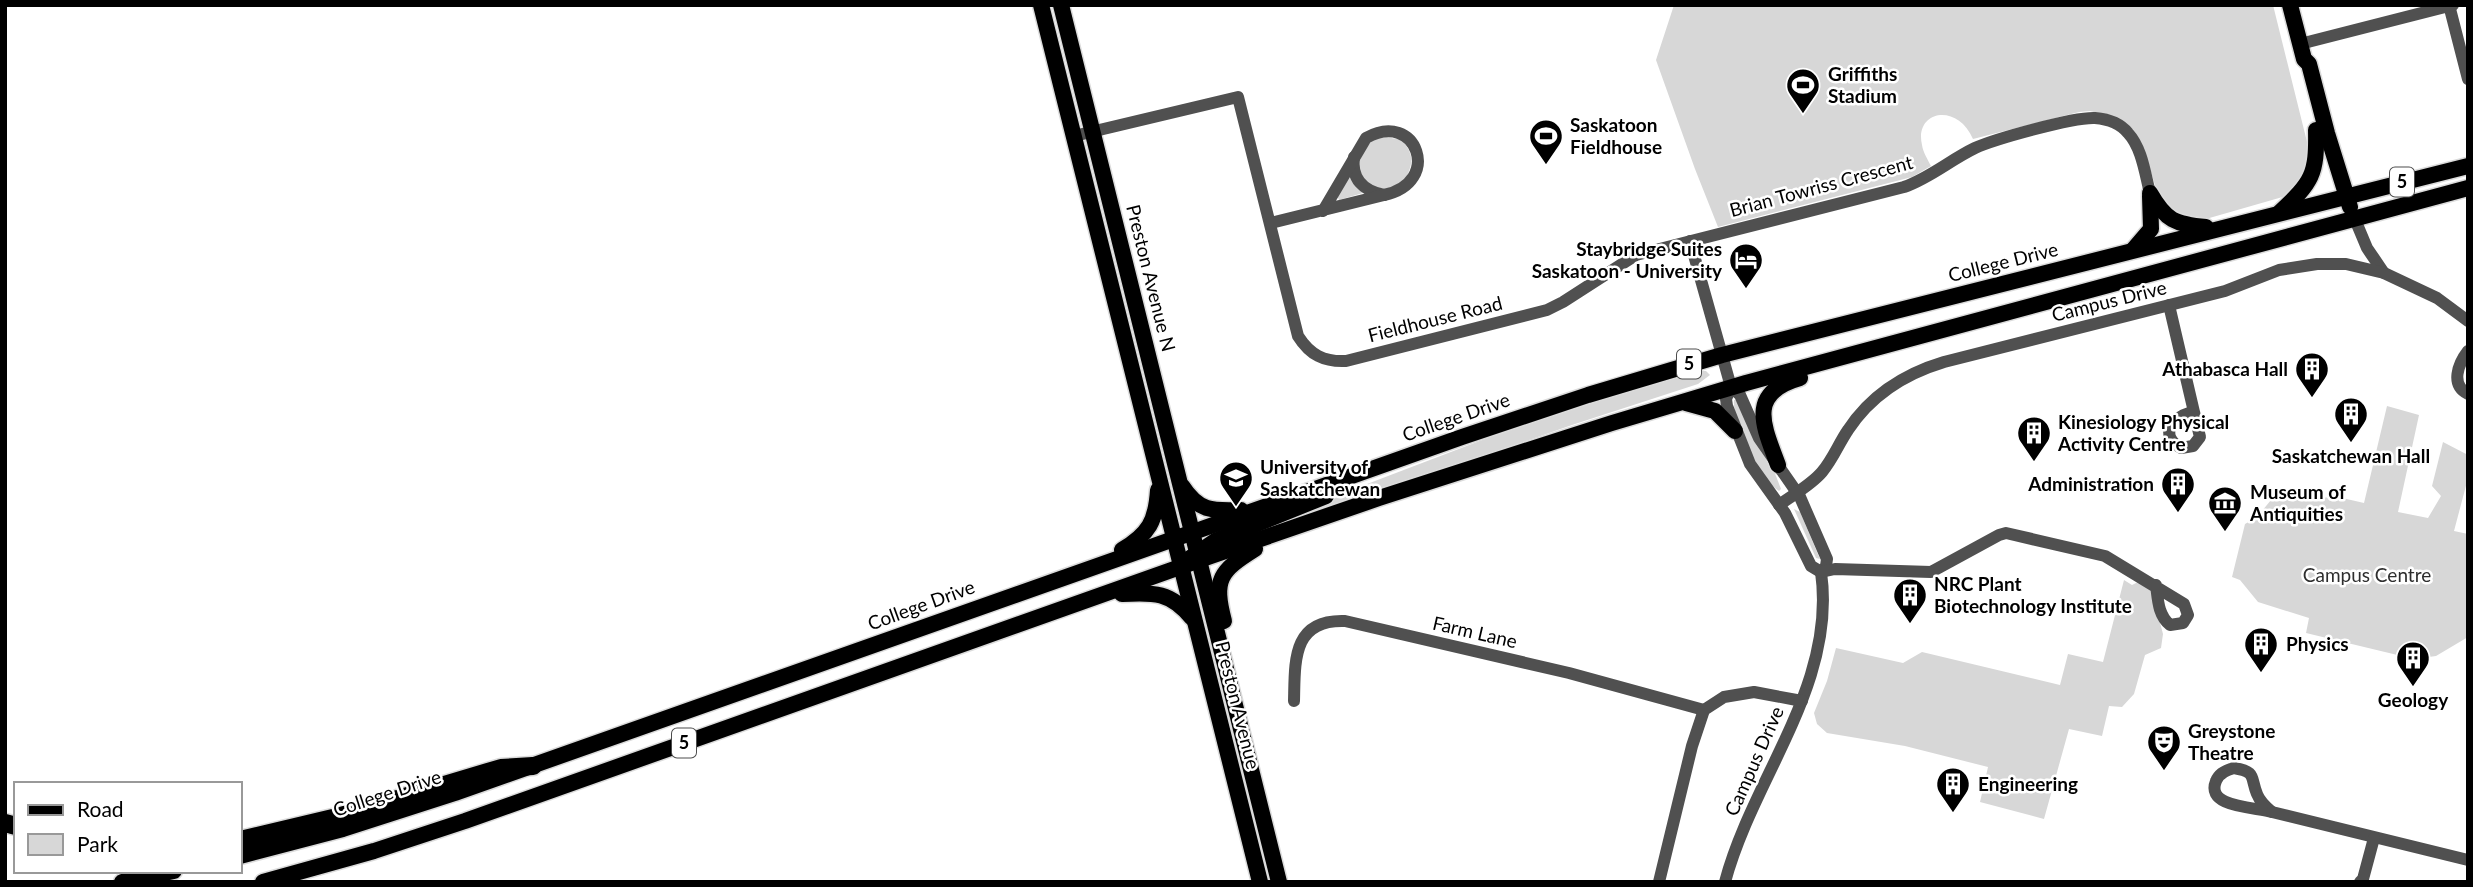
<svg xmlns="http://www.w3.org/2000/svg" width="2473" height="887" viewBox="0 0 2473 887" font-family="Lato,sans-serif">
<rect width="100%" height="100%" fill="#fff"/>
<g fill="#d7d7d7">
<path d="M1674 5H2273L2309 150 2306 175 2286 196 2199 221 2172 214 2157 192 2145 152 2118 118 2090 111 2079 112 1973 139C1957 102 1914 111 1922 145 1923 152 1928 160 1931 166L1912 177 1718 227 1695 169 1656 60Z"/>
<path d="M1381 136 1402 140C1415 156 1413 164 1404 182L1386 189 1369 186 1357 169C1362 154 1366 142 1381 136Z"/>
<path d="M1348 177H1351L1363 193 1339 200 1337 196Z"/>
<path d="M1694 370 1706 371 1710 375 1698 384 1572 425 1242 540 1218 541 1532 421Z"/>
<path d="M1734 400H1736L1776 476 1781 489 1779 491C1760 479 1732 423 1734 400Z"/>
<path d="M2387 406 2419 415 2398 512 2428 518 2441 496 2432 486 2443 442 2468 455V478L2454 531 2468 534V637L2436 656 2414 659 2306 633 2309 618 2258 602 2240 580 2232 577 2245 524 2257 517 2271 500 2338 497 2364 503Z"/>
<path d="M1794 509 1800 512 1820 559 1816 558Z"/>
<path d="M2124 580 2132 585 2140 581 2151 588 2163 634 2161 648 2145 655 2134 694 2122 707 2109 706 2102 736 2069 729 2044 819 1980 802 1988 767 1905 746 1827 733 1817 724 1814 713 1827 681 1836 648 1903 663 1922 652 2060 685 2068 654 2103 662Z"/>
</g>
<g fill="none" stroke-linecap="round" stroke-linejoin="round">
<g stroke="#dbdbdb" stroke-width="19">
<g id="major">
<path d="M1041 5 1260 882"/>
<path d="M1061 5 1279 882"/>
<path d="M2290 5 2304 59 2309 64 2327 133 2350 207"/>
<path d="M2150 193C2166 221 2175 224 2206 227"/>
<path d="M2280 212C2312 182 2317 175 2316 130"/>
<path d="M2133 250 2151 229 2150 196"/>
<path d="M1686 403 1715 411 1735 431"/>
<path d="M1778 465C1764 427 1746 393 1800 378"/>
<path d="M1182 486C1199 512 1212 511 1241 510"/>
<path d="M1122 550C1149 534 1156 521 1158 490"/>
<path d="M1190 558 1215 541 1326 496"/>
<path d="M1122 594C1154 592 1171 592 1192 618"/>
<path d="M1224 621C1213 579 1220 571 1255 549"/>
<path d="M240 856 343 829 455 793 1462 437 1588 395 1722 355 2468 166"/>
<path d="M122 882 174 871"/>
<path d="M263 882 374 851 465 821 1211 556 1379 498 1612 423 1746 383 2468 188"/>
</g>
</g>
<g stroke="#dbdbdb" stroke-width="21">
<g id="highway">
<path d="M5 823 16 826"/>
<path d="M240 840 337 817 501 768 533 766"/>
</g>
</g>
<g stroke="#505050" stroke-width="12">
<path d="M2449 5 2468 79"/>
<path d="M2300 44 2453 5"/>
<path d="M1074 136 1238 97 1298 336C1310 355 1324 362 1346 361L1547 310 1563 302 1636 255 1904 187C1930 178 1950 160 1975 148 1995 139 2073 117 2095 118 2107 119 2120 123 2128 133 2142 148 2145 174 2150 193"/>
<path d="M1354 157C1351 179 1363 191 1384 195"/>
<path d="M2354 217 2367 248 2384 273"/>
<path d="M1271 223 1384 195C1443 183 1417 109 1366 138L1323 211"/>
<path d="M1690 241 1731 387 1740 395 1759 438 1800 497 1827 559 1826 566 1821 572C1837 685 1753 777 1725 882"/>
<path d="M2169 305 2194 412C2174 415 2157 435 2181 448L2193 446 2200 437 2194 412"/>
<path d="M2468 351C2458 364 2450 385 2468 394"/>
<path d="M1731 387 1726 399 1727 406 1750 464 1785 513 1811 566 1821 572"/>
<path d="M1779 505C1794 494 1811 485 1822 472 1833 459 1839 443 1848 430 1871 395 1904 374 1944 362L2225 291 2279 270 2317 264H2346L2384 273 2437 298 2468 321"/>
<path d="M1821 572 1835 569 1931 572 1999 535 2006 533 2105 556 2184 604 2188 615 2183 623 2170 625C2158 615 2158 600 2156 585"/>
<path d="M1294 701C1295 661 1292 619 1345 621L1569 673 1704 710"/>
<path d="M2234 768C2257 772 2250 777 2257 794 2260 802 2266 807 2272 812 2256 807 2205 808 2216 781 2219 773 2226 770 2234 768Z"/>
<path d="M2272 812 2468 860"/>
<path d="M1659 882 1692 746 1704 710 1724 697 1754 692 1802 701"/>
<path d="M2360 882 2363 879 2374 838"/>
</g>
<use href="#major" stroke="#000" stroke-width="16"/>
<use href="#highway" stroke="#000" stroke-width="18"/>
</g>
<defs>
<g id="stadium-pin" transform="scale(1.75)"><path d="M0 17L-7.5 6A9.5 9.5 0 1 1 7.5 6Z" fill="#000" stroke="#fff"/><path d="M0-5a6.5 5 0 1 0 0 10a6.5 5 0 1 0 0-10ZM-3.5-1.8h7v3.6h-7Z" fill="#fff"/></g>
<g id="hotel-pin" transform="scale(1.75)"><path d="M0 17L-7.5 6A9.5 9.5 0 1 1 7.5 6Z" fill="#000" stroke="#fff"/><path d="M-6-4.5h1.5V1H6V5H4.5V3h-9V5H-6ZM-4 0a1.8 1.8 0 1 1 3.6 0ZM.5 0V-2.5h3Q6-2.5 6 0Z" fill="#fff"/></g>
<g id="building-pin" transform="scale(1.75)"><path d="M0 17L-7.5 6A9.5 9.5 0 1 1 7.5 6Z" fill="#000" stroke="#fff"/><path d="M-4-6H4V6H1V3H-1V6H-4ZM-2.5-4.3h1.7v1.8h-1.7ZM.8-4.3h1.7v1.8H.8ZM-2.5-1h1.7V.8h-1.7ZM.8-1h1.7V.8H.8Z" fill="#fff"/></g>
<g id="university-pin" transform="scale(1.75)"><path d="M0 17L-7.5 6A9.5 9.5 0 1 1 7.5 6Z" fill="#000" stroke="#fff"/><path d="M0-5L7-2L0 1L-7-2ZM-4 1L0 2.5L4 1V4Q0 6-4 4Z" fill="#fff"/></g>
<g id="museum-pin" transform="scale(1.75)"><path d="M0 17L-7.5 6A9.5 9.5 0 1 1 7.5 6Z" fill="#000" stroke="#fff"/><path d="M0-6L6-3V-2H-6V-3ZM-5-1h2V3h-2ZM-1-1h2V3h-2ZM3-1h2V3H3ZM-6 4H6V6H-6Z" fill="#fff"/></g>
<g id="theatre-pin" transform="scale(1.75)"><path d="M0 17L-7.5 6A9.5 9.5 0 1 1 7.5 6Z" fill="#000" stroke="#fff"/><path d="M-5-5.5Q0-4 5-5.5V0Q5 5 0 6Q-5 5-5 0ZM-3.3-2.5H-1v1.5H-3.3ZM1-2.5H3.3v1.5H1ZM-2.8 1Q0 5.5 2.8 1Z" fill="#fff"/></g>
</defs>
<g fill-rule="evenodd">
<use href="#stadium-pin" x="1803" y="85"/>
<use href="#stadium-pin" x="1546" y="136"/>
<use href="#hotel-pin" x="1746" y="260"/>
<use href="#building-pin" x="2312" y="369"/>
<use href="#building-pin" x="2351" y="414"/>
<use href="#building-pin" x="2034" y="433"/>
<use href="#university-pin" x="1236" y="478"/>
<use href="#building-pin" x="2178" y="484"/>
<use href="#museum-pin" x="2225" y="503"/>
<use href="#building-pin" x="1910" y="595"/>
<use href="#building-pin" x="2261" y="644"/>
<use href="#building-pin" x="2413" y="658"/>
<use href="#theatre-pin" x="2164" y="742"/>
<use href="#building-pin" x="1953" y="784"/>
</g>
<g text-anchor="middle" stroke-width="5" stroke-linejoin="round" paint-order="stroke">
<g fill="#fff" stroke="#4c4c4c" stroke-width="2">
<rect x="2390" y="167.5" width="24" height="29" rx="5"/>
<rect x="1677" y="349.5" width="24" height="29" rx="5"/>
<rect x="672" y="728.5" width="24" height="29" rx="5"/>
</g>
<g font-size="18" font-weight="bold" fill="#000">
<text x="2402" y="188">5</text>
<text x="1689" y="370">5</text>
<text x="684" y="749">5</text>
</g>
<g font-size="19" font-weight="bold" fill="#000" stroke="#fff" text-anchor="start">
<text x="1828" y="81">Griffiths<tspan x="1828" dy="22">Stadium</tspan></text>
<text x="1570" y="132">Saskatoon<tspan x="1570" dy="22">Fieldhouse</tspan></text>
<text x="1722" y="256" text-anchor="end">Staybridge Suites<tspan x="1722" dy="22">Saskatoon - University</tspan></text>
<text x="2288" y="376" text-anchor="end">Athabasca Hall</text>
<text x="2058" y="429">Kinesiology Physical<tspan x="2058" dy="22">Activity Centre</tspan></text>
<text x="2351" y="463" text-anchor="middle">Saskatchewan Hall</text>
<text x="1260" y="474">University of<tspan x="1260" dy="22">Saskatchewan</tspan></text>
<text x="2154" y="491" text-anchor="end">Administration</text>
<text x="2250" y="499">Museum of<tspan x="2250" dy="22">Antiquities</tspan></text>
<text x="1934" y="591">NRC Plant<tspan x="1934" dy="22">Biotechnology Institute</tspan></text>
<text x="2286" y="651">Physics</text>
<text x="2413" y="707" text-anchor="middle">Geology</text>
<text x="2188" y="738">Greystone<tspan x="2188" dy="22">Theatre</tspan></text>
<text x="1978" y="791">Engineering</text>
</g>
<g font-size="19" fill="#000" stroke="#fff">
<text transform="translate(1821 186) rotate(-15)" y="7">Brian Towriss Crescent</text>
<text transform="translate(2003 262) rotate(-14)" y="7">College Drive</text>
<text transform="translate(1151 278) rotate(76)" y="7">Preston Avenue N</text>
<text transform="translate(2109 301) rotate(-14)" y="7">Campus Drive</text>
<text transform="translate(1435 319) rotate(-14)" y="7">Fieldhouse Road</text>
<text transform="translate(1456 417) rotate(-19)" y="7">College Drive</text>
<text transform="translate(921 605) rotate(-20)" y="7">College Drive</text>
<text transform="translate(1475 632) rotate(13)" y="7">Farm Lane</text>
<text transform="translate(1238 705) rotate(76)" y="7">Preston Avenue</text>
<text transform="translate(1754 761) rotate(-66)" y="7">Campus Drive</text>
<text transform="translate(387 793) rotate(-18)" y="7">College Drive</text>
</g>
<g font-size="19" fill="#2e2e2e" stroke="#fff">
<text x="2367" y="582">Campus Centre</text>
</g>
</g>
<rect width="2473" height="887" fill="none" stroke="#000000" stroke-width="14"/>
<rect x="14" y="782" width="228" height="91" fill="#ffffff" stroke="#999999" stroke-width="2"/>
<rect x="28" y="805" width="35" height="10" fill="#000000" stroke="#999999" stroke-width="2"/>
<text x="77" y="817" font-size="21" fill="#000000">Road</text>
<rect x="28" y="834" width="35" height="21" fill="#d7d7d7" stroke="#999999" stroke-width="2"/>
<text x="77" y="852" font-size="21" fill="#000000">Park</text>
</svg>
